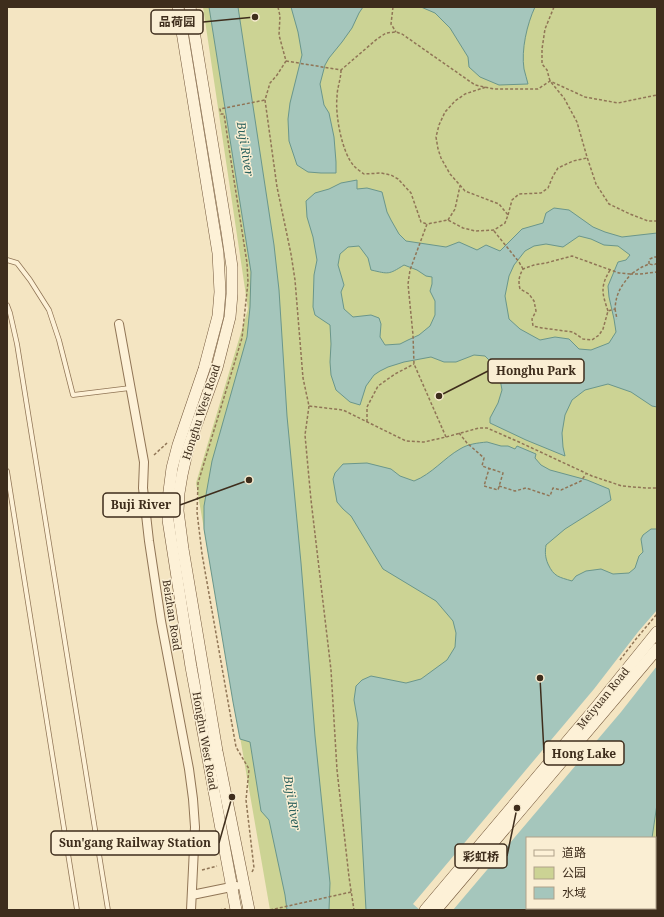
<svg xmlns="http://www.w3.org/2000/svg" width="664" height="917" viewBox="0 0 664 917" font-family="'Noto Serif','Noto Sans SC',serif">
<rect width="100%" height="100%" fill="#f4e5c2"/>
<path fill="#ccd394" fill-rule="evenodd" d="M203 7H657V910H270L196 483 248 309ZM527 838H655V908H527Z"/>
<g fill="#a5c6bc" stroke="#6a968b" fill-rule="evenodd">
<path d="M209 7H238L274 245 279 290 287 416 301 563 315 736 330 883 329 910H287L285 895 269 820 261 811 250 742 240 739 233 702 204 529V506L212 461 247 337 250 307 251 272Z"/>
<path d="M291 7H363L359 13 352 28 342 42 329 58 325 65 320 84 324 105 329 113 334 137 336 162V173H321L308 172 297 165 289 141 288 119 290 103 302 55 298 32Z"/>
<path d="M421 7H535C527 24 521 50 524 69 525 74 527 79 528 84L499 85 480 77 469 67 468 57 450 28 435 13Z"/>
<path d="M357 180V189L367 188 382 192 387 212 391 220 399 234 406 241 446 247 459 242 477 250 486 245 500 251 522 229 543 223 546 213 554 208 569 210 593 227 605 232 622 237 657 233V407L652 406 631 392 608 384 585 390 572 400 565 415 562 433 563 447 565 456 526 440 490 423V418L498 403 502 390 500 379 489 360 485 356 474 355 456 362H444L431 357 404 362 388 367 380 371 374 375 366 386 360 405 350 402 336 390 331 375 330 362 331 344 330 325 315 315 313 307 314 275 317 260 313 237 307 217 306 201 315 193 329 189 341 183ZM579 236 591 239 604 245 618 246 630 255 626 260 618 262 608 286 609 297 614 319 616 332 609 343 591 350 579 349 569 339 555 337 540 340 520 329 509 319 505 296 509 276 514 265 525 251 534 246 546 244 563 247ZM359 246 368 258 371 270C389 274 388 275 404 265L417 270 426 276 432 277V284L430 291 435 301V315L430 326 419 335 408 340 400 344 385 345 380 337 381 324 379 318 371 315 353 317 344 309 341 292 344 285 338 265 340 254 348 247Z"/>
<path d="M487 442 501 446H508L515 449 517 446 536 454 535 458 541 465 550 470 587 480 609 489 611 500 565 529 546 545C545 552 545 557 548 564 554 577 559 577 572 581L576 576 586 571 601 569 613 574 629 573 635 568 639 556 643 552 641 539 643 535 651 529H657V804L652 838H527V908H651V910H366L361 819 357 748 358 723 354 700 356 686 362 680 371 676 406 683 421 679 447 660 455 647 456 633 453 621 436 601 383 569 351 516 343 509 337 502 333 479 335 473 343 464 367 463 391 469 400 476 414 481C432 474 444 458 460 449 468 444 477 443 487 442Z"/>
</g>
<path fill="#f4e5c2" d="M657 610V666L621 712 453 910H420L413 904 594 689 638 632Z"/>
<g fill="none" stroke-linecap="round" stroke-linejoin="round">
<g stroke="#907556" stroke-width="5.5">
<g id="service">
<path d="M7 260 17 263 30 280 49 310 59 340 73 395 130 388"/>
<path d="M7 305 10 313 17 344 108 910"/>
<path d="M7 471 77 910"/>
</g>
</g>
<g stroke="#907556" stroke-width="10">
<g id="minor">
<path d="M119 324 144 462 143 488 149 541 161 621 189 769 193 799 195 827 191 910"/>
<path d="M192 895 236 886"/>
</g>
</g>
<g stroke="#72563a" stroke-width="12">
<g id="secondary">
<path d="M178 7 218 253 220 292 218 316 204 369 178 445 172 468 168 499V520L191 667 236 910"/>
<path d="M190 7 227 232 232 267V294L230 317 217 368 188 448 182 475 179 493 178 511 180 526 183 549 217 751 249 910"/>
<path d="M425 910 597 706 657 632"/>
<path d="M436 910 657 649"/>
</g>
</g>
<g stroke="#907556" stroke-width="1.5" stroke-dasharray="3 2" stroke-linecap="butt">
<path d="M278 7 280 16 279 35 286 61 277 75 270 83 265 100 277 187 291 254 295 280 303 378 309 406 343 410 406 441 424 442 446 437 479 428H487L519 442 592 476 622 486 646 488H657"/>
<path d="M393 7 391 24 396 32"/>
<path d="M554 7 545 29 542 49V64L547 70 550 81 564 98 577 122 587 157 596 184 609 204 630 214 648 221H657"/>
<path d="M286 61 341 70 377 39 386 33 396 32 402 34 475 85 494 89H538L550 81 585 97 618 103 657 95"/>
<path d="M341 70C341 79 337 88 337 97 335 115 342 153 354 166 357 169 361 172 364 174L381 173 391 175 398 179 411 193 421 222 427 224"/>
<path d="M508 215 512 200 519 194 541 193 548 188 553 176 558 168 573 161 587 158"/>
<path d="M448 220 455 209 460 186"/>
<path d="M494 231 519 262 523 269"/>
<path d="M657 263 654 265 649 264 642 267 631 274 619 273 572 256 546 263 534 265 523 269C519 276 518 281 520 289L529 294 534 301 536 311 532 319 533 326 542 328 573 332 583 339 592 340 599 335 603 329 608 311 615 309C616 293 621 286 631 274H640L657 272"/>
<path d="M649 264V261L650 259 654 257H657"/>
<path d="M615 309 617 319"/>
<path d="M608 311C602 293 600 287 610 270"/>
<path d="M309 406 305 435 311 500 331 670 337 770 349 877 354 910"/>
<path d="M367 422V407L378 386 395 374 414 364"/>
<path d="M459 433 467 443 484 458 482 466 503 473 498 490 484 486 489 469"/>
<path d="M446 437 414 364 413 335 408 284 410 270 427 224 448 220 463 228 475 231 494 230 505 223 508 215 499 204 465 191 450 174 441 158 438 149 436 137 439 125 445 112 455 101 465 94 486 87"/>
<path d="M154 455 167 443"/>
<path d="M499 486 515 491 526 488 550 496 553 488 561 490 581 481 586 474"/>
<path d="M620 660 636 639 657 614"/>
<path d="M202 870 217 866"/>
<path d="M252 872 254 868 246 800 249 769 236 747 202 554 197 512 198 483 242 338 248 282 247 263 229 148 224 114H221L220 109 265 100"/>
<path d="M219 910 226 909"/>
<path d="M270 910 351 892"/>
</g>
<use href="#service" stroke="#fdf1d7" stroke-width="4"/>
<use href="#minor" stroke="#fdf1d7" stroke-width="8"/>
<use href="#secondary" stroke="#fdf1d7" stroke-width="11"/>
</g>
<g text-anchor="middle" stroke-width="3" stroke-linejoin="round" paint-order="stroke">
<g font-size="11" fill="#3e2d1c" stroke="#faeed3">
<text transform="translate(201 412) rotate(-72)" y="4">Honghu West Road</text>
<text transform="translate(172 615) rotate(81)" y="4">Beizhan Road</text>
<text transform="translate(603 698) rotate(-51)" y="4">Meiyuan Road</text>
<text transform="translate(205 741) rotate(80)" y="4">Honghu West Road</text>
</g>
<g font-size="12" font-style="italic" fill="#2a605c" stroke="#faeed3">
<text transform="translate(245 149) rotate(81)" y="4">Buji River</text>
<text transform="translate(292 803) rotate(81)" y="4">Buji River</text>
</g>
</g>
<path fill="none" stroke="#3e2d1c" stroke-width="1.5" d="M255 17L203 22M439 396L488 371M249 480L180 505M540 678L544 753M232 797L219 843M517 808L507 856"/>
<g fill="#3e2d1c" stroke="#faeed3" stroke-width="1.5">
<circle cx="255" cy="17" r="4"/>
<circle cx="439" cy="396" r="4"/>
<circle cx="249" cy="480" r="4"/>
<circle cx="540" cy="678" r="4"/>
<circle cx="232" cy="797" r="4"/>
<circle cx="517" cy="808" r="4"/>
</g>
<g fill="#faeed3" stroke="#3e2d1c" stroke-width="1.5">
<rect x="151" y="10" width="52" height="24" rx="4"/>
<rect x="488" y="359" width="96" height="24" rx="4"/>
<rect x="103" y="493" width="77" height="24" rx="4"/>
<rect x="544" y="741" width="80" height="24" rx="4"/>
<rect x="51" y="831" width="168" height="24" rx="4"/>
<rect x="455" y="844" width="52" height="24" rx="4"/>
</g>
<g font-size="12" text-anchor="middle" font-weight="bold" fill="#3e2d1c">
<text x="177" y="26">品荷园</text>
<text x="536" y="375">Honghu Park</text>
<text x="141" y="509">Buji River</text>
<text x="584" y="758">Hong Lake</text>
<text x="135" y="847">Sun'gang Railway Station</text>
<text x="481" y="861">彩虹桥</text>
</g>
<rect width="664" height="917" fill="none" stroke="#3e2d1c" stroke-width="16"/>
<rect x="526" y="837" width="130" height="72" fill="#faeed3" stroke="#afa18a"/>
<rect x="534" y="850" width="20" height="6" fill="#fdf1d7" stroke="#afa18a"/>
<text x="562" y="857" font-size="12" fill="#3e2d1c">道路</text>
<rect x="534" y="867" width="20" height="12" fill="#ccd394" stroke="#afa18a"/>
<text x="562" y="877" font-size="12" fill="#3e2d1c">公园</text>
<rect x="534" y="887" width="20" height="12" fill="#a5c6bc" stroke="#afa18a"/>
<text x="562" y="897" font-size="12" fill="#3e2d1c">水域</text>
</svg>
